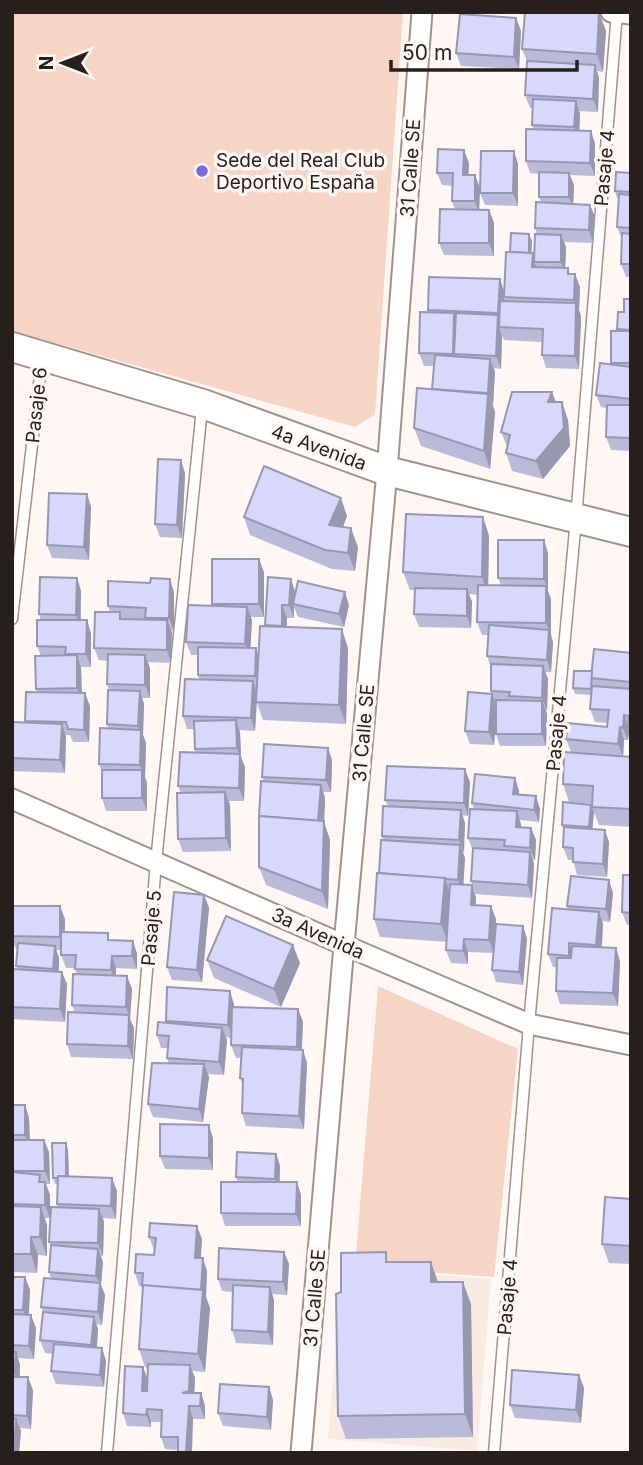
<svg xmlns="http://www.w3.org/2000/svg" width="643" height="1465" viewBox="0 0 643 1465" font-family="Inter,sans-serif">
<rect width="100%" height="100%" fill="#fff7f4"/>
<path fill="#f9eae2" d="M342 1267 491 1279 477 1451 328 1439Z"/>
<g fill="#f6d5c4">
<path d="M12 12H403L375 415 355 427 12 331Z"/>
<path d="M378 986 518 1049 494 1277 355 1267Z"/>
</g>
<g fill="none" stroke-linecap="round" stroke-linejoin="round">
<g stroke="#a29289" stroke-width="13">
<g id="lane">
<path d="M12 619 42 358"/>
<path d="M107 1453 156 862 202 408"/>
<path d="M494 1453 529 1024 576 519 617 12"/>
</g>
</g>
<g stroke="#a29289" stroke-width="23">
<g id="street">
<path d="M611 12 631 14"/>
<path d="M12 799 344 945 529 1024 631 1045"/>
<path d="M301 1453 344 945 387 471 422 12"/>
</g>
</g>
<g stroke="#a29289" stroke-width="32">
<path id="secondary" d="M12 347 203 404 387 471 631 532"/>
</g>
<use href="#lane" stroke="#fff" stroke-width="10"/>
<use href="#street" stroke="#fff" stroke-width="19"/>
<use href="#secondary" stroke="#fff" stroke-width="28"/>
</g>
<g fill="#babad9">
<path d="M599 13 606 31 603 72 597 71 599 78 598 112 579 111 580 114 579 131H591L595 144V176L570 175 574 185 573 204 590 205 595 217 593 243 564 242 566 247 565 268H568L570 274 580 287 579 310 581 316 579 369 546 368 542 355V342L504 340 502 336 501 369 494 368 495 372 493 405 495 412 490 469 421 446 414 428 432 389 434 366H424L419 353 428 312V310L500 279 504 291 510 252 532 241 531 253 534 258 537 234 535 228 541 202 539 197V174L530 173 526 161 534 129 532 125 533 108H530L525 95 527 61 522 49Z"/>
<path d="M516 18 521 31 519 69 461 66 456 53Z"/>
<path d="M469 163 468 175H475L480 188 479 210H489L494 223V256L444 255 439 243 455 210 452 201V186L442 185 437 173Z"/>
<path d="M518 164V206L485 205 480 193Z"/>
<path d="M631 173V277H626L621 264 622 239 617 227 619 198H617L615 191Z"/>
<path d="M631 299V451L611 450 606 437 607 408 601 407 596 395 611 364 618 331 617 329Z"/>
<path d="M556 402 568 420 570 446 543 479 512 471 506 453 507 447 501 432Z"/>
<path d="M185 473 182 538 160 537 155 524Z"/>
<path d="M87 494 91 507 89 560 52 558 47 545Z"/>
<path d="M347 516 343 527 358 547 355 571 332 569 250 535 244 517Z"/>
<path d="M483 517 489 536 488 585H501L498 578 548 553V591L551 599V635L553 642 551 672H545L548 679 547 710H546L547 714 546 746H500L496 734V722L494 745 470 744 465 731 492 694 491 691V668L487 656 488 635H482L477 622 478 595 469 594 472 602 471 628 419 627 414 614 415 590H410L403 572Z"/>
<path d="M264 572V617H250L252 620 250 648H256L258 656 265 625 291 579 295 592V596L349 605 344 627 298 617 294 607V618H287V627L348 648 346 724 263 720 257 703 255 731 240 730 241 757 245 767 244 801H229L230 805 231 851 183 852 178 839 181 793 178 786 196 753 195 749 194 729H187L183 716 199 679 198 675V655H191L186 642 213 606 212 604Z"/>
<path d="M77 578 81 591V620L91 633V667H81L82 693 90 706 89 742H73L70 735H66L65 773 12 771V722H26L25 721 37 692 36 689 41 656 37 646 41 620 39 614Z"/>
<path d="M174 592V631H171V663L148 662 150 668V698H142L144 704 143 735 146 743 145 777 147 783V811H106L102 798V772L99 764 108 729 107 724 109 690 107 684V661L99 660 94 648 110 612 108 606Z"/>
<path d="M631 653V737L629 731 628 740H624L623 756 631 757V827L599 825 592 807V804L569 802 563 784 598 755 571 752 566 739 607 727 608 723 595 722 590 709 591 695 575 694 573 688Z"/>
<path d="M328 748 332 760 331 792H323L325 798 324 822 330 840 328 909 266 885 259 867V816L264 781 262 777Z"/>
<path d="M515 778 519 791V795L540 809 539 822 520 820 521 827 531 828 536 840 535 860H533L534 864 532 898 475 894 471 881 473 851 468 838 474 809 472 803Z"/>
<path d="M470 782 468 816 462 815 465 823 463 853 465 858 463 884 472 885 476 898V906L496 919 494 943 523 926 527 939 523 985 496 982 492 970 493 953 468 952V964L451 963 446 950 447 942 380 937 374 919 383 840 382 836 388 806 385 800Z"/>
<path d="M591 805 594 812 592 829 609 842 607 877 577 875 573 860H568L563 847 564 831 562 825Z"/>
<path d="M631 875V925H627L622 912Z"/>
<path d="M613 893 610 922 602 921 603 924 602 947 620 961 618 1006 560 1004 556 991 557 967H553L548 954 569 910 567 906Z"/>
<path d="M204 895 209 908 202 982 172 980 167 967Z"/>
<path d="M12 906 65 919V932L110 940 133 941 137 954V969L116 968V976L132 989 130 1019 134 1028 133 1059 71 1057 67 1044 75 1013 72 1005 77 975 75 968H66L61 955V950H56L59 958V971L67 984 65 1022 12 1019V969H18L16 966 18 949H16L12 940Z"/>
<path d="M207 960 300 963 281 1007 214 978Z"/>
<path d="M234 1004V1007L298 1009 303 1022 302 1050 307 1063 304 1129 246 1126 242 1113 243 1086 240 1078 241 1058H236L231 1045V1038L226 1037 227 1040 224 1075 208 1074 209 1077 203 1122 153 1117 148 1104 169 1064 167 1058 168 1048H161L157 1035 166 1023V1021Z"/>
<path d="M12 1105H25L29 1118 30 1140H44L49 1152 50 1184H46L50 1195V1218H45L47 1225V1256L38 1255 37 1273 12 1272Z"/>
<path d="M213 1138V1170L165 1169 160 1156Z"/>
<path d="M66 1143 68 1150 69 1176 117 1191 116 1219 103 1218 104 1222 103 1256H101L103 1262 101 1285 105 1295 102 1325 96 1324 98 1329 97 1347 102 1348 106 1361 104 1387 56 1384 51 1371 53 1354 45 1353 40 1340 43 1312 41 1307 51 1278 49 1272 51 1246 49 1242 58 1207 57 1204 58 1184H55L53 1178Z"/>
<path d="M276 1154 280 1166V1182H297L301 1195V1226H225L221 1213 238 1182 236 1177Z"/>
<path d="M631 1199V1264L609 1263 602 1244Z"/>
<path d="M149 1237 202 1239 200 1258 207 1271 206 1297 210 1308 205 1372 192 1371 195 1378 194 1393H201L205 1406V1419H193L178 1450 165 1449 161 1437V1422H151V1427L127 1426 123 1413 148 1378V1368L145 1367 139 1349 143 1289 142 1286H139L135 1273 154 1255 155 1250H154Z"/>
<path d="M284 1252 289 1264 287 1295 272 1294 274 1300 273 1345 236 1343 232 1330 233 1292 222 1291 218 1279Z"/>
<path d="M389 1262 438 1282 471 1304 473 1437 346 1439 338 1416 341 1292Z"/>
<path d="M12 1277H25L30 1290 29 1315 36 1328 34 1359 18 1358 20 1365V1377L33 1390 31 1429 20 1428 21 1431 19 1453H12Z"/>
<path d="M579 1375 584 1388 581 1423 515 1418 510 1405Z"/>
<path d="M269 1387 273 1400 271 1430 223 1426 218 1413Z"/>
</g>
<g fill="#9797b0">
<path d="M599 13 606 31 603 72 597 54Z"/>
<path d="M516 18 521 31 519 69 514 57Z"/>
<path d="M595 65 599 78 598 112 593 99Z"/>
<path d="M576 101 580 114 579 140 574 127Z"/>
<path d="M591 131 595 144V176L590 163Z"/>
<path d="M464 150 469 163 468 187 463 175Z"/>
<path d="M514 151 518 164V206L513 193Z"/>
<path d="M569 173 574 185 573 210 569 197Z"/>
<path d="M475 175 480 188 479 214 475 201Z"/>
<path d="M590 205 595 217 593 243 589 230Z"/>
<path d="M489 210 494 223V256L489 243Z"/>
<path d="M529 234 532 241 531 261 529 254Z"/>
<path d="M561 235 566 247 565 275 561 262Z"/>
<path d="M533 253 536 262H534L537 270 532 267Z"/>
<path d="M575 274 580 287 579 310 581 316 579 369 575 356 576 307 574 300Z"/>
<path d="M500 279 504 292 503 325 498 313Z"/>
<path d="M454 313 459 326 454 354 457 363V367L453 354Z"/>
<path d="M498 315 503 327H499L502 336 501 369 496 356Z"/>
<path d="M490 359 495 372 493 405 488 393Z"/>
<path d="M552 392 559 410 548 402Z"/>
<path d="M488 394 495 412 490 469 484 451Z"/>
<path d="M562 402 568 420 570 446 543 479 536 461Z"/>
<path d="M181 460 185 473 182 538 177 525Z"/>
<path d="M87 494 91 507 89 560 84 547Z"/>
<path d="M341 498 347 516 336 544 329 525Z"/>
<path d="M483 517 489 536 488 595 482 577Z"/>
<path d="M351 528 358 547 355 571 348 553Z"/>
<path d="M544 540 548 553V591L544 579Z"/>
<path d="M259 559 264 572V617L259 604Z"/>
<path d="M77 578 81 591 80 628 76 615Z"/>
<path d="M170 579 174 592V631L169 618Z"/>
<path d="M291 579 295 592V604H293L294 607V618L289 605Z"/>
<path d="M546 586 551 599V635L553 642 551 672 547 660 549 631 546 623Z"/>
<path d="M467 589 472 602 471 628 467 616Z"/>
<path d="M345 592 349 605 344 627 339 614Z"/>
<path d="M282 605 287 618 286 639 282 626Z"/>
<path d="M247 607 252 620 250 656 245 644Z"/>
<path d="M87 620 91 633V667L86 654Z"/>
<path d="M167 620 172 633 171 663 167 650Z"/>
<path d="M342 629 348 648 346 724 339 705Z"/>
<path d="M256 648 260 661V688L255 676Z"/>
<path d="M77 655 81 668 82 701 77 688Z"/>
<path d="M145 655 150 668V698L145 685Z"/>
<path d="M543 666 548 679 547 710 542 698Z"/>
<path d="M253 681 257 694 255 731 251 718Z"/>
<path d="M140 691 144 704 143 735 146 743 145 777 147 783V811L142 798V771L140 765 141 734 138 726Z"/>
<path d="M85 693 90 706 89 742 84 730Z"/>
<path d="M492 694 497 707 494 745 489 732Z"/>
<path d="M542 701 547 714 546 746 542 734Z"/>
<path d="M624 715 629 728H628L629 731 628 740 623 728Z"/>
<path d="M236 720 240 733 241 757 245 767 244 801 239 788 240 758 237 748Z"/>
<path d="M62 724 66 737 65 773 60 760Z"/>
<path d="M620 727 624 740 623 757 618 744Z"/>
<path d="M328 748 332 760 331 792 326 780Z"/>
<path d="M465 769 470 782 468 816 464 803Z"/>
<path d="M515 778 519 791 518 807 513 794Z"/>
<path d="M321 785 325 798 324 822 330 840 328 909 322 891 318 821Z"/>
<path d="M225 792 230 805 231 851 226 838Z"/>
<path d="M536 796 540 809 539 822 534 810Z"/>
<path d="M591 805 594 812 592 834 589 827Z"/>
<path d="M461 810 465 823 464 853 459 840Z"/>
<path d="M517 811 521 824V840L516 827Z"/>
<path d="M531 828 536 840 535 860 530 848Z"/>
<path d="M605 830 609 842 607 877 603 864Z"/>
<path d="M460 845 465 858 463 892 458 880Z"/>
<path d="M530 852 534 864 532 898 528 885Z"/>
<path d="M445 878 451 896 448 942 441 924Z"/>
<path d="M609 880 613 893 610 922 606 909Z"/>
<path d="M472 885 476 898 475 918 471 905Z"/>
<path d="M204 895 209 908 202 982 197 970Z"/>
<path d="M60 906 65 919 64 950 60 937Z"/>
<path d="M491 906 496 919 494 953 489 940Z"/>
<path d="M599 912 603 924 601 958 596 945Z"/>
<path d="M523 926 527 939 523 985 519 972Z"/>
<path d="M464 939 468 952V964L463 951Z"/>
<path d="M133 941 137 954V969L132 956Z"/>
<path d="M569 943 574 956 573 968 569 956Z"/>
<path d="M293 945 300 963 281 1007 274 989Z"/>
<path d="M55 946 59 958 58 982 53 969Z"/>
<path d="M616 948 620 961 618 1006 613 993Z"/>
<path d="M112 956 116 968V983L111 970Z"/>
<path d="M62 972 67 984 65 1022 60 1009Z"/>
<path d="M127 976 132 989 130 1019 134 1028 133 1059 128 1046 129 1016 126 1007Z"/>
<path d="M230 991 234 1004 233 1038 228 1025Z"/>
<path d="M298 1009 303 1022 301 1060 297 1047Z"/>
<path d="M222 1028 227 1040 224 1075 219 1062Z"/>
<path d="M303 1050 307 1063 304 1129 299 1116Z"/>
<path d="M204 1064 209 1077 203 1122 199 1109Z"/>
<path d="M25 1105 29 1118 30 1148 25 1135Z"/>
<path d="M209 1125 213 1138V1170L209 1158Z"/>
<path d="M44 1140 49 1152 50 1184 45 1171Z"/>
<path d="M66 1143 68 1150 69 1184 66 1178Z"/>
<path d="M276 1154 280 1166 279 1192 275 1179Z"/>
<path d="M112 1178 117 1191 116 1219 111 1206Z"/>
<path d="M45 1182 50 1195V1218L45 1205Z"/>
<path d="M297 1182 301 1195V1226L296 1214Z"/>
<path d="M41 1207 47 1225V1256L40 1237Z"/>
<path d="M99 1209 104 1222 103 1256 98 1243Z"/>
<path d="M197 1226 202 1239 200 1271 195 1258Z"/>
<path d="M31 1237 38 1255 37 1273 31 1254Z"/>
<path d="M98 1249 103 1262 101 1285 105 1295 102 1325 98 1312 100 1287 96 1276Z"/>
<path d="M284 1252 289 1264 287 1295 283 1282Z"/>
<path d="M203 1258 207 1271 206 1297 210 1308 205 1372 198 1354Z"/>
<path d="M431 1262 439 1285 431 1282Z"/>
<path d="M25 1277 30 1290 28 1323 23 1310Z"/>
<path d="M463 1282 471 1304 473 1437 465 1414Z"/>
<path d="M270 1287 274 1300 273 1345 268 1332Z"/>
<path d="M31 1315 36 1328 34 1359 29 1346Z"/>
<path d="M94 1317 98 1329 96 1357 91 1345Z"/>
<path d="M102 1348 106 1361 104 1387 100 1375Z"/>
<path d="M16 1352 20 1365 19 1386 14 1373Z"/>
<path d="M190 1365 195 1378 194 1404 189 1391Z"/>
<path d="M143 1367 148 1380 147 1403 142 1391Z"/>
<path d="M579 1375 584 1388 581 1423 576 1410Z"/>
<path d="M28 1377 33 1390 31 1429 27 1416Z"/>
<path d="M269 1387 273 1400 271 1430 267 1417Z"/>
<path d="M201 1393 205 1406V1419L200 1406Z"/>
<path d="M189 1406 193 1419 192 1453H186Z"/>
<path d="M147 1409 151 1422V1427L146 1415Z"/>
<path d="M16 1419 21 1431 19 1453 14 1452Z"/>
</g>
<g fill="#d8d8fc" stroke="#9797b0" stroke-width="2">
<path d="M525 12 599 13 597 54 522 49Z"/>
<path d="M460 14 516 18 514 57 456 53Z"/>
<path d="M527 61 595 65 593 99 525 95Z"/>
<path d="M533 99 576 101 574 127 532 125Z"/>
<path d="M526 129 591 131 590 163 526 161Z"/>
<path d="M438 149 464 150 463 175H475V201H452L453 173H437Z"/>
<path d="M481 151H514L513 193H480Z"/>
<path d="M539 172 569 173V197H539Z"/>
<path d="M616 172 631 173V192L615 191Z"/>
<path d="M619 194 631 195V228L617 227Z"/>
<path d="M536 202 590 205 589 230 535 228Z"/>
<path d="M440 209 489 210V243H439Z"/>
<path d="M511 233 529 234V253L510 252Z"/>
<path d="M622 233 631 234V264H621Z"/>
<path d="M535 234 561 235V262H534Z"/>
<path d="M506 252 533 253 532 267 568 268V274H575L574 300 504 297Z"/>
<path d="M429 277 500 279 498 313 428 310Z"/>
<path d="M624 299H631V330L617 329 618 312H624Z"/>
<path d="M500 301 576 303 575 356 542 355 543 329 499 327Z"/>
<path d="M420 312 454 313 453 354 419 353Z"/>
<path d="M456 313 498 315 496 356 454 354Z"/>
<rect x="611" y="331" width="20" height="32"/>
<path d="M435 355 490 359 488 393 432 389Z"/>
<path d="M600 363 631 367V399L596 395Z"/>
<path d="M417 388 488 394 484 451 414 428Z"/>
<path d="M512 392H552L548 402H562L564 428 536 461 506 453 510 435 501 432Z"/>
<path d="M607 405H631V438L606 437Z"/>
<path d="M158 459 181 460 177 525 155 524Z"/>
<path d="M264 466 341 498 329 525 351 528 348 553 325 550 244 517Z"/>
<path d="M49 493 87 494 84 547 47 545Z"/>
<path d="M406 514 483 517 482 577 403 572Z"/>
<path d="M498 540H544V579L498 578Z"/>
<rect x="212" y="559" width="47" height="45"/>
<path d="M40 577 77 578 76 615 39 614Z"/>
<path d="M268 577 291 579 289 605H282V626L265 625Z"/>
<path d="M151 578 170 579 169 618H145L146 608 108 606V581L150 583Z"/>
<path d="M298 581 345 592 339 614 293 604Z"/>
<path d="M478 585 546 586V623L477 622Z"/>
<path d="M415 588 467 589V616L414 614Z"/>
<path d="M188 605 247 607 245 644 186 642Z"/>
<path d="M95 612H120V619L167 620V650L94 648Z"/>
<path d="M37 620H87L86 654H65L66 647 37 646Z"/>
<path d="M489 625 549 630 547 660 487 656Z"/>
<path d="M260 626 342 629 339 705 256 702Z"/>
<path d="M198 647 256 648 255 676 198 675Z"/>
<path d="M594 649 631 653V682L591 678Z"/>
<path d="M108 654 145 655V685L107 684Z"/>
<path d="M77 655V688L36 689 35 656Z"/>
<path d="M491 664 543 666 542 698 509 696 510 692 491 691Z"/>
<path d="M574 671H592L591 689 573 688Z"/>
<path d="M185 679 253 681 251 718 183 716Z"/>
<path d="M592 686 631 689V728H628L629 716 624 715 623 728 620 727 618 744 566 739 568 723 607 727 609 710 590 709Z"/>
<path d="M108 690 140 691 138 726 107 724Z"/>
<path d="M26 692 85 693 84 730 68 729 66 722 25 721Z"/>
<path d="M468 692 492 694 489 732 465 731Z"/>
<path d="M496 700 542 701V734H496Z"/>
<path d="M236 720 237 748 195 749 194 721Z"/>
<path d="M12 722 62 724 60 760 12 758Z"/>
<path d="M100 728 141 730 140 765 99 764Z"/>
<path d="M264 744 328 748 326 780 262 777Z"/>
<path d="M180 752 240 754 239 788 178 786Z"/>
<path d="M564 752 631 757V809L592 807 593 786 563 784Z"/>
<path d="M387 766 465 769 464 803 385 800Z"/>
<rect x="102" y="770" width="40" height="28"/>
<path d="M475 774 515 778 513 794 536 796 534 810 472 803Z"/>
<path d="M261 781 321 785 318 821 259 816Z"/>
<path d="M225 792 226 838 178 839 177 793Z"/>
<path d="M563 802 591 805 589 827 562 825Z"/>
<path d="M383 806 461 810 459 840 382 836Z"/>
<path d="M470 809 517 811 516 827 531 828 530 848 504 846 505 840 468 838Z"/>
<path d="M259 816 324 821 322 891 259 867Z"/>
<path d="M564 827 605 830 603 864 573 862V848L563 847Z"/>
<path d="M381 840 460 845 458 880 379 873Z"/>
<path d="M473 848 530 852 528 885 471 881Z"/>
<path d="M377 873 445 878 441 924 374 919Z"/>
<path d="M623 875H631V913L622 912Z"/>
<path d="M571 876 609 880 606 909 567 906Z"/>
<path d="M450 884 472 885 471 905 491 906 489 940 464 939 463 951 446 950Z"/>
<path d="M174 892 204 895 197 970 167 967Z"/>
<path d="M12 906H60V937L12 936Z"/>
<path d="M552 908 599 912 596 945 569 943V956L548 954Z"/>
<path d="M226 916 293 945 274 989 207 960Z"/>
<path d="M496 924 523 926 519 972 492 970Z"/>
<path d="M61 932 108 933V940L133 941 132 956H112L111 970 75 969 76 955H61Z"/>
<path d="M18 943 55 946 53 969 16 966Z"/>
<path d="M572 946 616 948 613 993 556 991 557 958H571Z"/>
<path d="M12 969 62 972 60 1009 12 1007Z"/>
<path d="M73 974 127 976 126 1007 72 1005Z"/>
<path d="M167 987 230 991 228 1025 166 1021Z"/>
<path d="M232 1007 298 1009 297 1047 231 1045Z"/>
<path d="M68 1012 129 1015 128 1046 67 1044Z"/>
<path d="M158 1022 222 1028 219 1062 167 1058 169 1036 157 1035Z"/>
<path d="M242 1047 303 1050 299 1116 242 1113 243 1079 240 1078Z"/>
<path d="M152 1063 204 1064 199 1109 148 1104Z"/>
<rect x="12" y="1105" width="13" height="30"/>
<path d="M160 1124 209 1125V1158L160 1156Z"/>
<path d="M12 1140H44L45 1171H12Z"/>
<path d="M52 1143H66V1176H58V1178H53Z"/>
<path d="M237 1152 276 1154 275 1179 236 1177Z"/>
<path d="M12 1172 40 1175 39 1182H45V1205L12 1204Z"/>
<path d="M58 1176 112 1178 111 1206 57 1204Z"/>
<path d="M221 1182H297L296 1214 221 1213Z"/>
<path d="M605 1197 631 1199V1246L602 1244Z"/>
<path d="M12 1206 41 1207 40 1237H31V1254H12Z"/>
<path d="M51 1207 99 1209 98 1243 49 1242Z"/>
<path d="M150 1223 197 1226 195 1258H203L201 1290 142 1286 143 1273H135L136 1254 154 1255 156 1238 149 1237Z"/>
<path d="M51 1245 98 1249 96 1276 49 1272Z"/>
<path d="M219 1248 284 1252 283 1282 218 1279Z"/>
<path d="M386 1252V1262H431V1282H463L465 1414 338 1416 336 1294 341 1292V1253Z"/>
<path d="M12 1277H25L23 1310H12Z"/>
<path d="M44 1278 100 1283 98 1312 41 1307Z"/>
<path d="M143 1285 203 1290 198 1354 139 1349Z"/>
<path d="M233 1285 270 1287 268 1332 232 1330Z"/>
<path d="M43 1312 94 1317 91 1345 40 1340Z"/>
<path d="M12 1314 31 1315 29 1346 12 1345Z"/>
<path d="M54 1344 102 1348 100 1375 51 1371Z"/>
<path d="M12 1352H16L14 1373H12Z"/>
<path d="M148 1364 190 1365 189 1391 182 1393H201L200 1406H189L186 1453H178V1437H161L162 1410 147 1409 146 1415 123 1413 125 1366 143 1367 142 1391H147Z"/>
<path d="M512 1370 579 1375 576 1410 510 1405Z"/>
<path d="M12 1377H28L27 1416 12 1415Z"/>
<path d="M220 1384 269 1387 267 1417 218 1413Z"/>
<path d="M12 1418 16 1419 14 1452H12Z"/>
</g>
<circle fill="#7969e4" stroke="#fff7f4" stroke-width="2.5" cx="202" cy="171" r="7"/>
<g text-anchor="middle" stroke-width="7" stroke-linejoin="round" paint-order="stroke">
<g font-size="19" fill="#261f1c" stroke="#fff7f4" text-anchor="start">
<text x="216" y="167">Sede del Real Club<tspan x="216" dy="22">Deportivo España</tspan></text>
</g>
<g font-size="19" fill="#261f1c" stroke="#fff7f4">
<text transform="translate(410 168) rotate(-86)" y="7">31 Calle SE</text>
<text transform="translate(604 168) rotate(-85)" y="7">Pasaje 4</text>
<text transform="translate(36 405) rotate(-84)" y="7">Pasaje 6</text>
<text transform="translate(319 447) rotate(20)" y="7">4a Avenida</text>
<text transform="translate(363 733) rotate(-85)" y="7">31 Calle SE</text>
<text transform="translate(556 733) rotate(-85)" y="7">Pasaje 4</text>
<text transform="translate(151 928) rotate(-85)" y="7">Pasaje 5</text>
<text transform="translate(318 933) rotate(24)" y="7">3a Avenida</text>
<text transform="translate(507 1297) rotate(-85)" y="7">Pasaje 4</text>
<text transform="translate(314 1298) rotate(-85)" y="7">31 Calle SE</text>
</g>
</g>
<rect width="643" height="1465" fill="none" stroke="#261f1c" stroke-width="28"/>
<g transform="translate(63 63) rotate(270)" stroke="#fff7f4" stroke-width="5" paint-order="stroke">
<path d="M0-5L12 26L0 18L-12 26Z" fill="#261f1c"/>
<text y="-10" font-size="19" font-weight="bold" text-anchor="middle" fill="#261f1c">N</text>
</g>
<path d="M391 60v10h186v-10" fill="none" stroke="#261f1c" stroke-width="3.5"/>
<text x="402" y="60" font-size="21" fill="#261f1c" stroke="#fff7f4" stroke-width="5" paint-order="stroke">50 m</text>
</svg>
